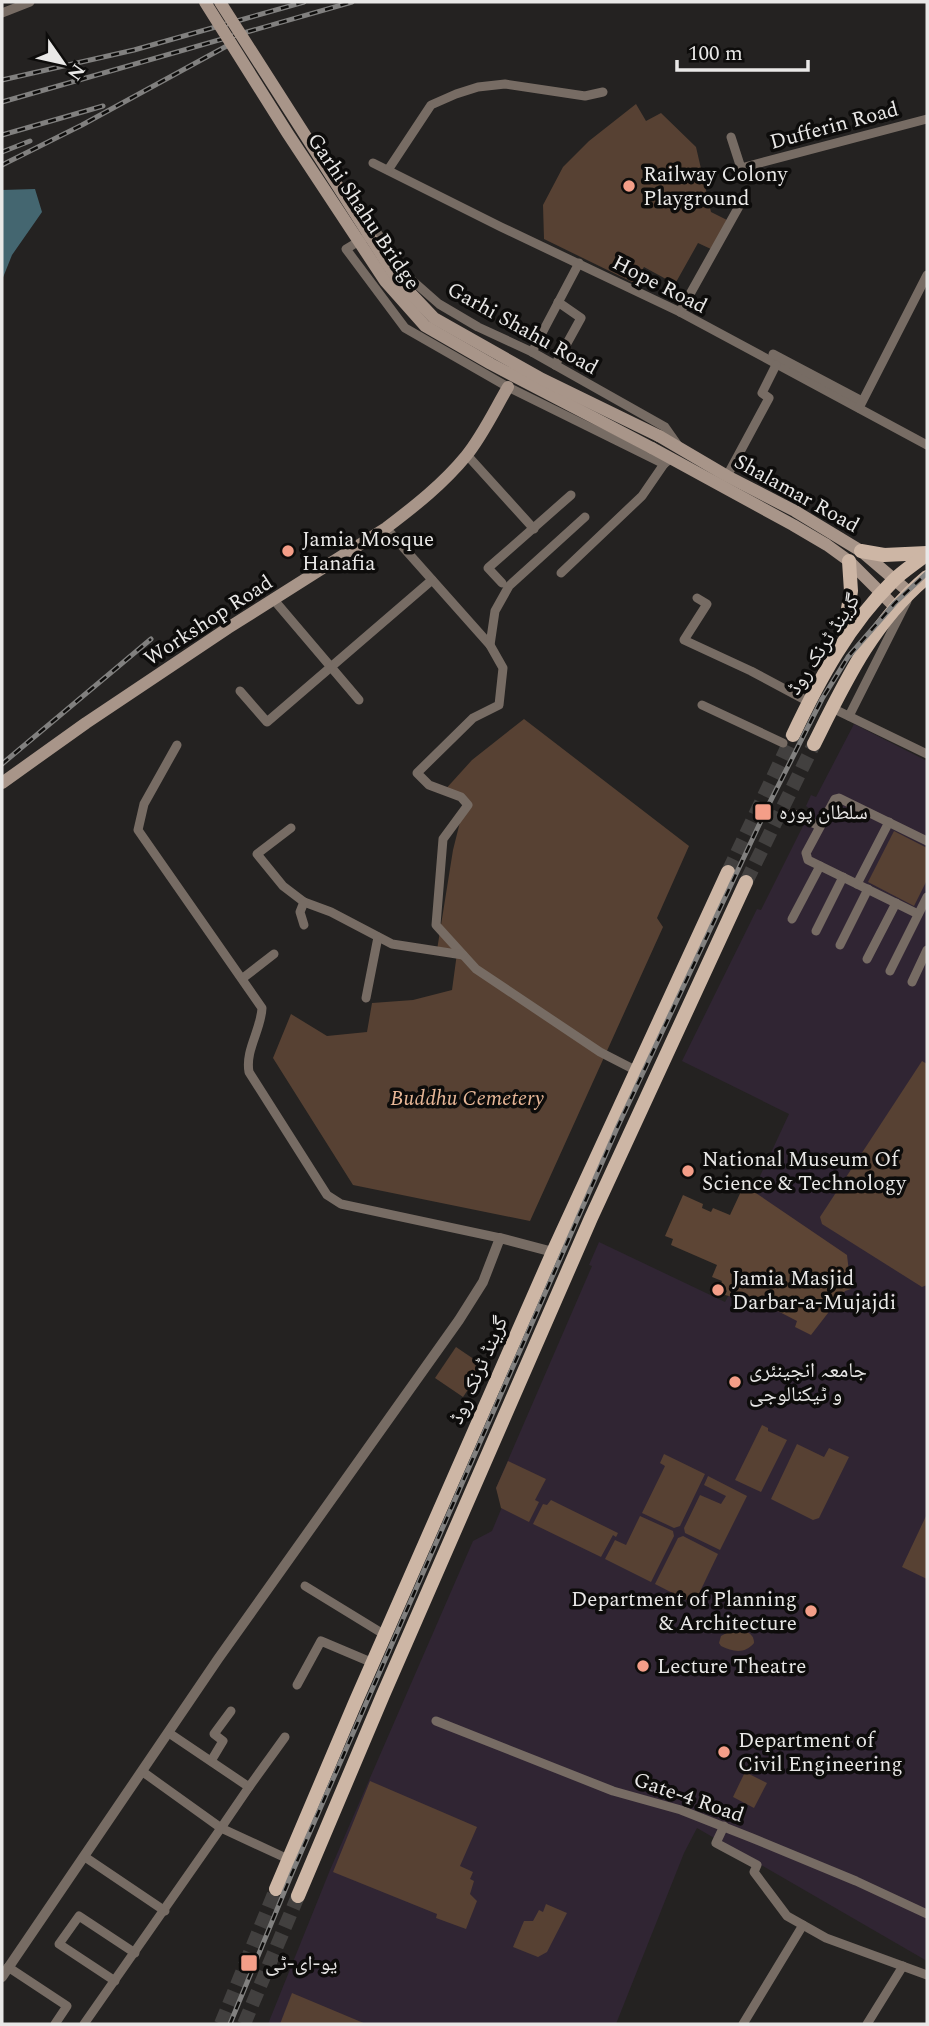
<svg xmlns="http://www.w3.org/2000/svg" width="929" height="2026" viewBox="0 0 929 2026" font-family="Spectral,'Noto Naskh Arabic',serif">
<rect width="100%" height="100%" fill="#242221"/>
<path fill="#302533" d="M854 724 927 761V1961L697 1828 684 1853 616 2024H268L330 1870 473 1541 492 1531 502 1507 496 1488 592 1266 589 1265 599 1242 725 1302 731 1291 720 1262 789 1114 682 1061 757 909 761 910 811 810 806 806 811 795 816 797Z"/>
<g fill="#574133">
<path d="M636 104 646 121 661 113 696 147 711 212 729 221 713 250 698 243 675 284 644 267 634 283 544 239 543 205 563 167 589 141Z"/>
<path d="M524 719 689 846 657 918 663 927 530 1221 353 1185 273 1058 291 1014 327 1036 367 1032 372 1003 413 1000 452 990 457 953 437 950 453 850 465 802 443 792 472 760Z"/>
<path d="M894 831 927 848V880L914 906 868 882Z"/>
<path d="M922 1061 927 1064V1285L922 1287 822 1224 820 1217Z"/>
<path d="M456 1347 484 1366 463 1397 435 1378Z"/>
<path d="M762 1425 768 1428V1431L787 1440 761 1492 735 1480Z"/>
<path d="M797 1444 824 1457 829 1448 849 1457 819 1518 813 1520 771 1499Z"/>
<path d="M664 1454 705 1474 680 1526 674 1528 642 1513 665 1466 660 1463Z"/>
<path d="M508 1461 546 1479 535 1500 539 1502 529 1522 501 1508 496 1488Z"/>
<path d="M708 1476 747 1496 720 1550 685 1533 684 1528 700 1495 721 1504 726 1496 704 1485Z"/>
<path d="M551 1500 618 1533 616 1537 613 1535 601 1557 533 1524 543 1504 547 1505Z"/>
<path d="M927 1514V1579L902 1567Z"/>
<path d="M640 1516 673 1531 674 1536 651 1582 605 1559 615 1540 626 1545Z"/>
<path d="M683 1536 718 1554 694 1604 655 1584 678 1538Z"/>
<path d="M732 1630C742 1630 754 1631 754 1643 745 1654 733 1652 721 1646L719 1643 721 1636Z"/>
<path d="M745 1772 767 1783 754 1808 733 1797Z"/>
<path d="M370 1781 477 1827 460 1866 473 1872 470 1879 474 1881 470 1894 477 1901 466 1929 436 1918 437 1914 333 1872Z"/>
<path d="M546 1904 567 1913 547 1952 538 1957 513 1947 524 1921H533L539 1910 543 1912Z"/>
<path d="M292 1993 366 2024H280Z"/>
</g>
<path fill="#5d4535" d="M744 1185 847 1255 851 1289 845 1291 811 1335 795 1327 797 1321 770 1307 725 1295 727 1291 720 1285 722 1281 712 1277 717 1265 671 1245 673 1239 665 1236 683 1195 703 1204 702 1208 711 1212 713 1208 730 1215Z"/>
<path fill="#446670" d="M35 189 42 212 12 255 2 280V190Z"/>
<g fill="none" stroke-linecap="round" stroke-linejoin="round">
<g stroke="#42403f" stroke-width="14" stroke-dasharray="14 7" stroke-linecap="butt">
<path d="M728 872 793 735"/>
<path d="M746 882 814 744"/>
<path d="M221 2024 276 1889"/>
<path d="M244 2024 298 1896"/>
</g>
<g stroke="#776c64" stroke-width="9">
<path d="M2 13 30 2"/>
<path d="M731 137 741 168 927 119"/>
<path d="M373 163 501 227 680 312 927 445"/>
<path d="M388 170 431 105 456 94 478 87 505 84 585 96 603 92"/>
<path d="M680 312 742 201"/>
<path d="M532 352 579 263"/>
<path d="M773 354 862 401"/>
<path d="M555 365 581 318 558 302"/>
<path d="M859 408 927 275"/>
<path d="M467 455 534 529"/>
<path d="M670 459 664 464 508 387 405 328 346 249 376 231 405 274 439 304 478 327 532 352 665 427 677 444"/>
<path d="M727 476 769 398 762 393 776 365"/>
<path d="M386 528 490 645 503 668 499 705 473 718 417 773 429 785 461 797 468 805 443 839 436 925 476 969 600 1052 635 1070"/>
<path d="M561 573 642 496 664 464"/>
<path d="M502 583 488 568 571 495"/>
<path d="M697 598 707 604 684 640 751 671 809 702"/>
<path d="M274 600 359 700"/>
<path d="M490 645 495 611 509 586 585 517"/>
<path d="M240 691 267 722 432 580"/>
<path d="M702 705 783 743"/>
<path d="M832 708 927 754"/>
<path d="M849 716 907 601"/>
<path d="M177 745 144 804 138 830 262 1008C261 1030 245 1050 249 1072L327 1195 341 1204 500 1238"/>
<path d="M792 813 819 826"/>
<path d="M291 828 257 854 283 886 304 902 331 912 392 944 463 955"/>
<path d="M857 884 889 822"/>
<path d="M918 914 808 860 806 853 835 799 839 798 927 841"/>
<path d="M792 919 820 866"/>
<path d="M304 925 300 912 304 902"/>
<path d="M816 931 843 877"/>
<path d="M840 945 868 889"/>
<path d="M867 959 896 903"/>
<path d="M890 971 927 897"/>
<path d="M243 978 274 954"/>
<path d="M912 982 927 950"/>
<path d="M366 998 378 937"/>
<path d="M305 1586 385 1635"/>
<path d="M297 1685 321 1641 373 1663"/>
<path d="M436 1721 613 1791 681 1810 752 1838 856 1881 927 1914"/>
<path d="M211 1761 223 1741 214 1734 231 1711"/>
<path d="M143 1772 221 1828 249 1787 169 1733"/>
<path d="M249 1787 285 1737"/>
<path d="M724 1826 716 1843 757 1865 754 1872 787 1916 826 1938 927 1975"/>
<path d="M85 1857 165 1911"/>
<path d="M8 1967 67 2006 55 2024"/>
<path d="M115 1981 59 1944 79 1916 135 1953"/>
<path d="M84 2024 221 1828 288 1859"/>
<path d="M743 2024 803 1925"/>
<path d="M867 2024 903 1966"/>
</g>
<path stroke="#776c64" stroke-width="10" d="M2 1977 218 1659 459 1320 483 1282 500 1238 553 1252"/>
<g stroke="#a89589" stroke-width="12">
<path d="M659 436 727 476 795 511 861 551 909 592"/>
<path d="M652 448 793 525 827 545 849 561 895 607"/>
<path d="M2 783 86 723 228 628 386 528C415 506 443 484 466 456 483 435 495 409 508 387"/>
</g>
<g stroke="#cdb6a5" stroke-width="14">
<path d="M861 551 884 555 927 553"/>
<path d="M849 561 851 591 848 609 855 625"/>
<path d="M793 735C819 680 849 624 893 581 903 571 916 563 927 554"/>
<path d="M814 744C845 682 873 622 927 577"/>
<path d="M276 1889 355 1703 553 1252 728 872"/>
<path d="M298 1896 383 1695 591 1218 746 882"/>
</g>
<g stroke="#81807f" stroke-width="5">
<g id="rail">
<path d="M2 80 134 50 304 2"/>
<path d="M2 102 352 2"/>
<path d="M2 135 103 106"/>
<path d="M2 152 30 141"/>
<path d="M2 165 82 125 234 42"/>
<path d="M2 764 151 639"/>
<path d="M230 2024 292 1873 618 1126 767 808 822 699 848 657 895 603 927 573"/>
</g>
</g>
<use href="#rail" stroke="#0d0c0b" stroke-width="2.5" stroke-dasharray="8" stroke-linecap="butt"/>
<g stroke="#a89589" stroke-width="12">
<path d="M205 2 288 134 385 281 425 326 491 364 652 448"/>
<path d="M220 2 397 279 434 318 542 379 659 436"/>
</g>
</g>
<g fill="#f49e88" stroke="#0d0c0b" stroke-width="2.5">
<circle cx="629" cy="186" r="7"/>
<circle cx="288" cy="551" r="7"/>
<rect x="754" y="803" width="18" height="18" rx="3.5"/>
<circle cx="688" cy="1171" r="7"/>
<circle cx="718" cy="1290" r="7"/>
<circle cx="735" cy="1382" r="7"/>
<circle cx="811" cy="1611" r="7"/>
<circle cx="643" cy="1666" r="7"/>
<circle cx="724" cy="1752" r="7"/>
<rect x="240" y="1954" width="18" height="18" rx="3.5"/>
</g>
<g text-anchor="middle" stroke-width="7" stroke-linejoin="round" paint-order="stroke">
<g font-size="21" fill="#e9e8e7" stroke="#0d0c0b">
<text transform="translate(834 125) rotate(-15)" y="7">Dufferin Road</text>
<text transform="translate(364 211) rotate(56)" y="7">Garhi Shahu Bridge</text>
<text transform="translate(660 284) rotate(27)" y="7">Hope Road</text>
<text transform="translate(523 328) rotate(29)" y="7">Garhi Shahu Road</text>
<text transform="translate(797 493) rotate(29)" y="7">Shalamar Road</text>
<text transform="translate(208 620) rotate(-33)" y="7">Workshop Road</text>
<text transform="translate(823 644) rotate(-57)" y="7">گرینڈ ٹرنک روڈ</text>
<text transform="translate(478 1370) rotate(-66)" y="7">گرینڈ ٹرنک روڈ</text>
<text transform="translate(689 1797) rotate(19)" y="7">Gate-4 Road</text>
</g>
<g font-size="21" fill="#e9e8e7" stroke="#0d0c0b" text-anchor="start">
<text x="643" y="181">Railway Colony<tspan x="643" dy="24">Playground</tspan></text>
<text x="302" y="546">Jamia Mosque<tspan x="302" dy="24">Hanafia</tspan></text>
<text x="779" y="819">سلطان پورہ</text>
<text x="702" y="1166">National Museum Of<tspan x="702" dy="24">Science &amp; Technology</tspan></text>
<text x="732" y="1285">Jamia Masjid<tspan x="732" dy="24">Darbar-a-Mujajdi</tspan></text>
<text x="749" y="1377">جامعہ انجینئری<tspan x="749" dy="24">و ٹیکنالوجی</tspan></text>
<text x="797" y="1606" text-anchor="end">Department of Planning<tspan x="797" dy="24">&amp; Architecture</tspan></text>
<text x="657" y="1673">Lecture Theatre</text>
<text x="738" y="1747">Department of<tspan x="738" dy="24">Civil Engineering</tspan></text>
<text x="265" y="1970">یو-ای-ٹی</text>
</g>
<g font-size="21" font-style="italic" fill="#e8b797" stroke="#0d0c0b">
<text x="467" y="1105">Buddhu Cemetery</text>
</g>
</g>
<rect width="929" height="2026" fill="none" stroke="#e9e8e7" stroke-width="7"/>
<g transform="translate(63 63) rotate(124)" stroke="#0d0c0b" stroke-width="5" paint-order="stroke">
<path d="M0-5L12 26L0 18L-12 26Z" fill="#e9e8e7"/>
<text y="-10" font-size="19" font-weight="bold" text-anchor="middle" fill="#e9e8e7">N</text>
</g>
<path d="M677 60v10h131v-10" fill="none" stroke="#e9e8e7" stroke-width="3.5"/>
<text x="688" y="60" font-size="21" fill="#e9e8e7" stroke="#0d0c0b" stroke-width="5" paint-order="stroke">100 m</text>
</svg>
